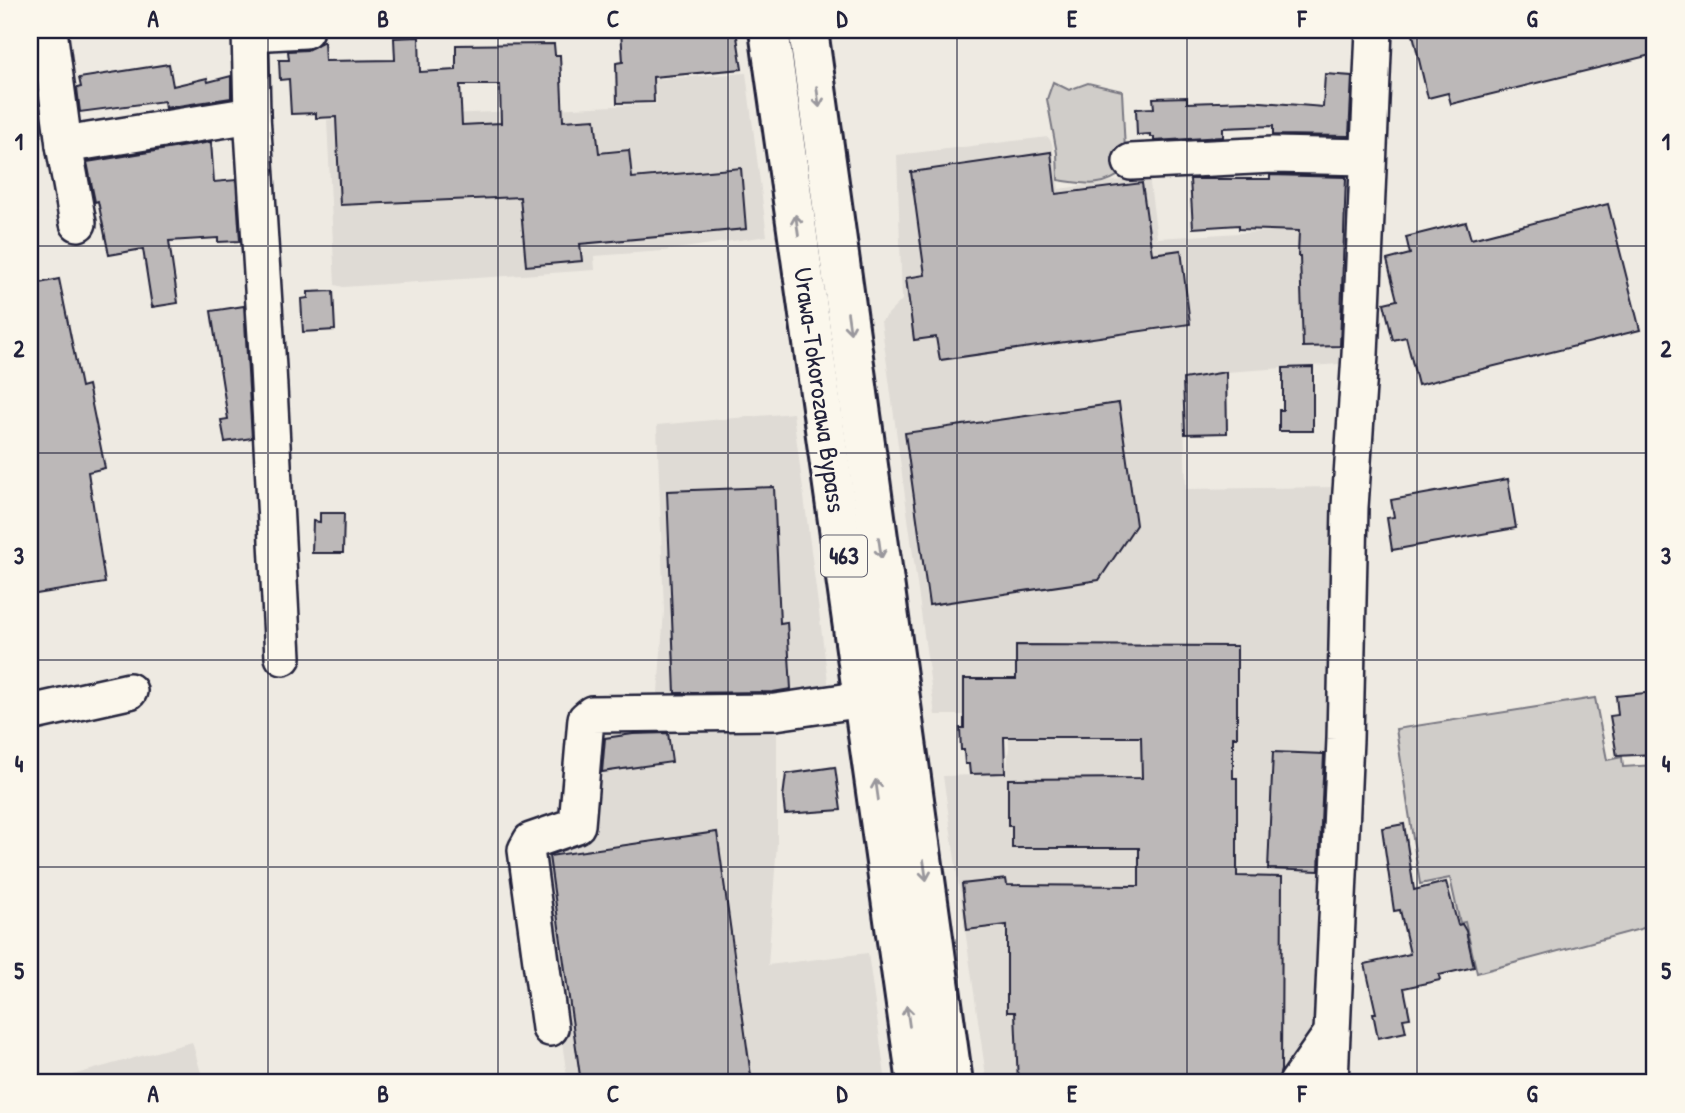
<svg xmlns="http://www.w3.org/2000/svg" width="1685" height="1113" viewBox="0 0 1685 1113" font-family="'Patrick Hand',sans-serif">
<rect width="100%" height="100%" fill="#eeeae2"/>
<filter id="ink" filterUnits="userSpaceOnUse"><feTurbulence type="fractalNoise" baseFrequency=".0143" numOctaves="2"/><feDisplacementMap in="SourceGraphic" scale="14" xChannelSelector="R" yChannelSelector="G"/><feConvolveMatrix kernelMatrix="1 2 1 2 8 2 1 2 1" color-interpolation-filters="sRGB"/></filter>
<g filter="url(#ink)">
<g fill="#dfdbd5">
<path d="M746 73 767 236 663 251 594 256 595 270 343 287 335 285 327 120 656 104 655 79Z"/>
<path d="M1048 137 1052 143 1059 189 1149 176 1157 238 1273 231V163L1353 166 1354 363 1226 372 1183 379 1186 489 1341 487 1322 1030 1290 1083H987L943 776 1006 774 1009 747 1007 715H935L881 321 902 300 897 155Z"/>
<path d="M793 413 830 696 657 706 664 611 657 425Z"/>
<path d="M777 725V843L768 965 868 953 886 1083H568L534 852 552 845 593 728Z"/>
<path d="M192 1042 204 1083H44Z"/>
</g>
<g fill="#d0cdc9" stroke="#797882" stroke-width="2">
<path d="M1053 82 1069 90 1088 83 1122 91 1126 170C1102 189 1086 184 1058 180L1057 153 1047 99Z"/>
<path d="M1595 698 1607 760 1622 757 1623 767 1655 765V925L1477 973 1465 922 1460 923 1450 878 1420 884 1396 729Z"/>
</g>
<g fill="#bcb8b8" stroke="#22223b" stroke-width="2" fill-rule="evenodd">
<path d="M621 30H736L742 69 653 77 654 102 617 103 616 63 623 62Z"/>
<path d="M1412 30H1655V54L1451 104 1448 93 1428 98Z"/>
<path d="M419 37 420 72 456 70V45L554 44 555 55H560L563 121 595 119 599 153 629 150 632 178 741 168 746 229 580 244 582 261 526 266 520 197 340 205 336 117 316 118V113L291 114 289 79 280 80 279 60H289L288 51 307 50 324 41 325 61 395 60 394 38ZM460 85H500L501 123 462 125Z"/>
<path d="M169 64 173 86 207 78 208 82 231 76V98L165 108 164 101 80 112 77 88 81 87 79 78Z"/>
<path d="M1325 74 1352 76 1349 136 1273 135V126L1223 128V137L1154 141V137H1150V134L1137 135 1136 109 1154 108 1153 98 1187 97V103L1248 101 1323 107Z"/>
<path d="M211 142 214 182 236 180 240 241 218 242V238L169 241 178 303 152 307 143 249 109 255 98 201 95 202 87 162Z"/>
<path d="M1051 152 1056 194 1142 183 1152 254 1181 250 1190 324 940 360 936 337 914 340 906 278 925 275 911 172Z"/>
<path d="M1270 175 1346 177 1340 346 1303 347 1300 256H1298L1299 231 1239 229V225L1193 228 1190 179H1270Z"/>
<path d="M1608 204 1640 330 1418 385 1406 337 1393 340 1384 303 1397 300 1387 260 1410 254 1406 237 1466 222 1471 239Z"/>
<path d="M59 279 81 387 88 385 105 468 88 472 105 583 30 595V285Z"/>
<path d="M333 291 335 330 303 332 301 299 308 298V292Z"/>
<path d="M244 306 252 438 225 442 221 420 228 419 211 311Z"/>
<path d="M1313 367V431H1279V410H1283V368Z"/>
<path d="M1226 372 1227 433 1185 434 1183 379Z"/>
<path d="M1119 403 1136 525 1099 580 929 605 905 433Z"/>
<path d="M1508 479 1516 528 1392 550 1387 518 1394 517 1391 500Z"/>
<path d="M774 487 780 623 787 622 791 689 773 692 675 693 667 491Z"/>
<path d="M320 513H344L343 553H312L313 521 320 522Z"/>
<path d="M1016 645 1237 646V737H1233V778H1237V876L1282 877 1281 1070 1277 1083H1018L1015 1012H1007V925L967 930 962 884 1006 879 1007 885 1139 886V848H1012V826H1008V779L1142 778 1141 737H1004L1005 773 970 774 969 764H965L964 750H961L960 728H964V679H1016Z"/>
<path d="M1655 692V754L1617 756 1610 716 1618 715 1616 696Z"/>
<path d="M668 733 672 762 602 772 605 738 633 734Z"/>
<path d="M1273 752 1324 754 1319 871 1268 869Z"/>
<path d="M835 767 841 810 785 814 783 797 786 774Z"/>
<path d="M1404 824 1414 890 1446 882 1458 925 1462 924 1466 931 1474 967 1439 975 1440 980 1404 988 1410 1018 1403 1019 1406 1032 1378 1038 1373 1013H1376L1365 964 1410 954 1400 910 1394 911 1382 828Z"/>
<path d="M717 832 752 1083H581L549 856Z"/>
</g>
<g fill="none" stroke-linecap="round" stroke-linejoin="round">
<g stroke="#22223b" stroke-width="40">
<g id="minor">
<path d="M49 30 64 145 78 223"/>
<path d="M250 30 252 115 268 368 283 657"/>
<path d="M250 33 305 30"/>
<path d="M64 145 252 115"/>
<path d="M1131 162 1273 155 1368 157"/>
<path d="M30 713 129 691"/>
<path d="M550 1028 526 850 531 841 577 825 586 719 592 714 775 712 864 699"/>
<path d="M1297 1083 1332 1033 1345 739 1350 507 1360 355 1374 30"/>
<path d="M1330 1083 1332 1033"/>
</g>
</g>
<g stroke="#22223b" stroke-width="44">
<g id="highway">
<path d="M769 30 917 1083"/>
<path d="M808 30 953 1083"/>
</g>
</g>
<use href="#minor" stroke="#fbf7ec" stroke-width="35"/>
<use href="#highway" stroke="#fbf7ec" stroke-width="38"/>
</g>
<defs><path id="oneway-shaft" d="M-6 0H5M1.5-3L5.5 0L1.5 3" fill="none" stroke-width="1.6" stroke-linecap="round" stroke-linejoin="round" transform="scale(1.75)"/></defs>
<g stroke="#99979c">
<use href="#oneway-shaft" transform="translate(818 97) rotate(82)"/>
<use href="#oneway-shaft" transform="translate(797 225) rotate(-98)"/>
<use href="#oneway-shaft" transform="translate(849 323) rotate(82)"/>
<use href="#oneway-shaft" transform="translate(880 548) rotate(82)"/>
<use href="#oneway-shaft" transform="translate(877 790) rotate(-98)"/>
<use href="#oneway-shaft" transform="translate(925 870) rotate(82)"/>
<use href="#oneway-shaft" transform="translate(908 1016) rotate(-98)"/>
</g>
</g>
<path fill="none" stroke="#22223b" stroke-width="2" stroke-opacity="0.55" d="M268 30V1083M498 30V1083M728 30V1083M957 30V1083M1187 30V1083M1417 30V1083M30 246H1655M30 453H1655M30 660H1655M30 867H1655"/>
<g text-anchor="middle" stroke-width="5" stroke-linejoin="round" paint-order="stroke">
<rect fill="#fbf7ec" stroke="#636270" stroke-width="2" x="821" y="535.5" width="46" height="41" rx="5"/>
<g font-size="24" font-weight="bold" fill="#22223b">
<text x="844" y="564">463</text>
</g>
<g font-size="26" fill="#22223b" stroke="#fbf7ec">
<text transform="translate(820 390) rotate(82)" y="9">Urawa-Tokorozawa Bypass</text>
</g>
</g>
<rect width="1685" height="1113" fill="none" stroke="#fbf7ec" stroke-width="77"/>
<rect x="38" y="38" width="1608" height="1036" fill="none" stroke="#22223b" stroke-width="2.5"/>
<g font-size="23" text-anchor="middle" font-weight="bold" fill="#22223b">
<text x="153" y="27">A</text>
<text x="383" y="27">B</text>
<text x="613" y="27">C</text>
<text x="842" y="27">D</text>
<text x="1072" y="27">E</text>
<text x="1302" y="27">F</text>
<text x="1532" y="27">G</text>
<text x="19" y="150">1</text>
<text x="1666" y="150">1</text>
<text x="19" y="357">2</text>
<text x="1666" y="357">2</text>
<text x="19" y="564">3</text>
<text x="1666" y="564">3</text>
<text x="19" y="772">4</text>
<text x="1666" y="772">4</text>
<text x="19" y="979">5</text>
<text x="1666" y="979">5</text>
<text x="153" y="1102">A</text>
<text x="383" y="1102">B</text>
<text x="613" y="1102">C</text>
<text x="842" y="1102">D</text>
<text x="1072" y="1102">E</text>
<text x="1302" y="1102">F</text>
<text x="1532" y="1102">G</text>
</g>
</svg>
